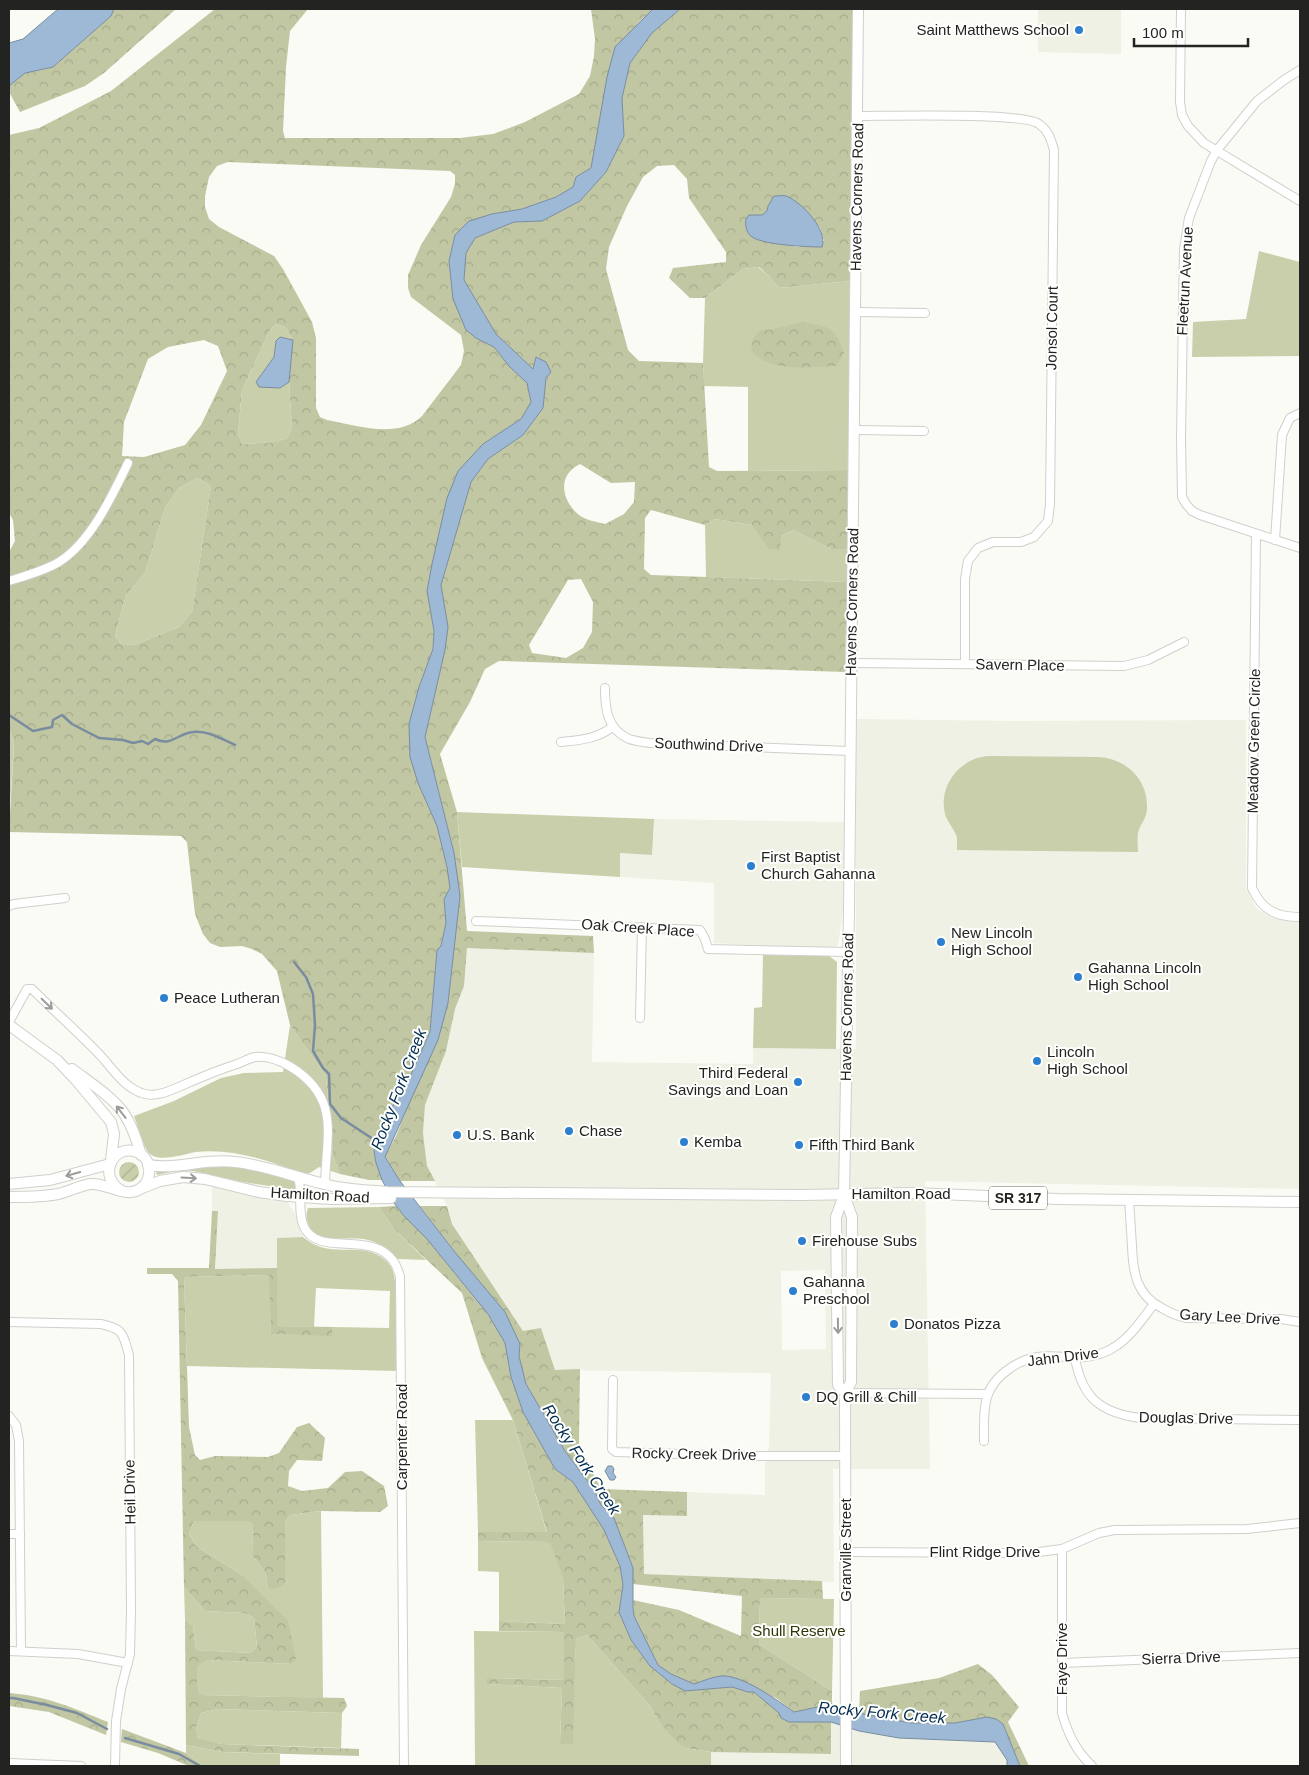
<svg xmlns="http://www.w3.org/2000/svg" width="1309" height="1775" viewBox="0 0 1309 1775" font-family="Arial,sans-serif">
<defs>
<pattern id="forest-crowns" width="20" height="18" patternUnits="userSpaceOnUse" patternTransform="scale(1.25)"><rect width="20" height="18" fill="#c1c7a2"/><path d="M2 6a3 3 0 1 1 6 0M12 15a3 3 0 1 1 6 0" fill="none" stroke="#a6ab8b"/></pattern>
<pattern id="garden-furrows" width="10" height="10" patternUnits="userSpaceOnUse" patternTransform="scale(1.25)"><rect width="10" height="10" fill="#c9cfab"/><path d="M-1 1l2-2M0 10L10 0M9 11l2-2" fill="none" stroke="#acb293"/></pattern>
</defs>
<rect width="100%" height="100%" fill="#fafbf5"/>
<g fill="#eff1e4" fill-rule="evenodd">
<path d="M1038 9H1121V54L1038 52Z"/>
<path d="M856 719 1014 721 1246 720V888L1257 909 1273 918 1300 919V1189L925 1181 930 1469H833L834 1582 644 1574 643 1515 686 1516 687 1492 765 1495V1464L769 1446 771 1373 555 1370 541 1328 523 1332 452 1224 447 1206 427 1166 423 1133 425 1105 446 1051 455 1009 464 986 467 948 594 953 592 1062 753 1064V1048L856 1049ZM825 1270 826 1349 782 1350 781 1271Z"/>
<path d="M654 819 844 822 843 911 838 945 831 949 714 943V883L620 877V853L652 855Z"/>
<path d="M212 1185 286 1199 294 1212 303 1237 277 1238V1268L215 1269 218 1212 212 1211Z"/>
<path d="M831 1722 859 1731 899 1738 995 1742 1007 1760V1766H711V1752L831 1754Z"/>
</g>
<g fill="#c9cfab">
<path d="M1259 251 1300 262V356L1192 357 1193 322 1246 319Z"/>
<path d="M758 267 770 277 779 288 850 281 848 470 748 471V387L704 386 703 363 705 298 743 269Z"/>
<path d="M276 324 285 327 293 340 280 337 276 341 274 357 256 382 280 388 289 382 292 428 287 438 276 442 242 444 238 434 242 390 270 330Z"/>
<path d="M198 478 211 486 192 612 179 627 134 645 121 644 115 636 126 595 145 573 165 508 179 488Z"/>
<path d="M715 519 752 525 781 536 793 530 831 549H848L847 582 706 577 705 525Z"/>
<path d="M9 729 14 743 9 819Z"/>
<path d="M989 756 1099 757C1126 759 1148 779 1147 808 1147 819 1140 824 1138 833 1137 839 1138 847 1138 852L957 850C957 846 957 842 957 838 956 831 947 822 945 814 938 785 961 757 989 756Z"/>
<path d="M457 812 654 819 652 855 620 853V877L462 867Z"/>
<path d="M763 955 829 956 837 962 836 1049 753 1048 754 1008 762 1007Z"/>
<path d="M290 1025 326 1076 333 1156 340 1174 319 1167 310 1173 304 1174C269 1161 234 1148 196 1152 183 1154 158 1164 148 1152 144 1147 137 1124 134 1116L174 1101 221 1078 244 1073 283 1072Z"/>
<path d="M223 1162 290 1178 296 1184V1190L243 1182 193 1171 180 1170 157 1175 155 1167Z"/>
<path d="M379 1207 394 1229 426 1260 398 1259C389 1250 381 1243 368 1240 350 1235 315 1247 308 1223 306 1218 306 1213 308 1208Z"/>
<path d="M303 1237C321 1252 336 1249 358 1250 370 1250 385 1256 391 1267 400 1282 397 1350 397 1371L187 1366 184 1277 270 1275 271 1334 332 1335V1327L389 1328 390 1291 316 1288 314 1327 277 1326V1238Z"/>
<path d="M475 1420H513L547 1533 478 1532Z"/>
<path d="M321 1511 323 1698 200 1695 197 1683V1665L208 1660 292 1664 242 1575 196 1546 189 1534 194 1521H248L253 1525 252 1555 265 1572 268 1588 285 1584V1522L290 1515Z"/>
<path d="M478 1541 551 1542 563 1579 565 1624 499 1621V1572L478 1571Z"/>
<path d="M184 1587 205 1611 245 1613 254 1618 257 1647 250 1653 196 1650 193 1626 185 1620Z"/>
<path d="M760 1598 834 1599 832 1691 759 1644Z"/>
<path d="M474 1631 564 1632V1680L487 1678 488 1684 562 1688 560 1744H572L576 1639 587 1635 651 1707 658 1721 685 1748 711 1752V1766H475Z"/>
<path d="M218 1709 342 1713 341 1748 222 1744 198 1740 196 1728 201 1713Z"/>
<path d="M186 1745 223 1752 280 1754V1766H204L186 1753Z"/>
</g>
<g fill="url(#forest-crowns)" fill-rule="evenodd">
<path d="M114 9H176L104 73 85 86 20 112 9 92V86L25 73 53 67 111 16Z"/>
<path d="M215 9H308L290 31 286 67 283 131 285 138H460L493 134 525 122 579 94 590 76 594 56 595 39 591 9H653L638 23 607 77 591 168 576 177 573 187 556 197 522 209 492 214 455 235 449 261 453 299 476 338 494 347 509 366 527 383 531 402 521 419 483 444 427 591 434 631 433 649 419 687 409 724 418 783 437 826 447 867 450 888 444 899 446 923 441 946 437 950 430 1032 409 1079 392 1107 378 1134 374 1151 376 1163 382 1180H369L340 1174 333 1156 326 1076 290 1025 277 971 262 954 252 949 242 946 220 947 210 943 203 934 195 914 187 842 181 836 9 832 14 743 9 729V552L15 541 13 520 9 513V135L39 128 111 91ZM228 162 450 171 455 175V184L451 197 421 245 408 275V288L411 297 461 335 464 351 461 365 422 416C398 440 356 425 327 420L320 417 316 408V338L312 322 283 269 274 256 219 227 209 219 205 207V196L209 177 217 166ZM276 324 285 327 293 340 289 382 292 428 287 438 276 442 242 444 238 434 242 390 270 330ZM204 340 218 346 227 371 201 425 185 445 144 457 122 456 124 422 148 359 168 347ZM198 478 211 486 192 612 179 627 134 645 121 644 115 636 126 595 145 573 165 508 179 488Z"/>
<path d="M680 9H853L850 281 779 288 770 277 759 267 743 269 705 298H690L669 278 673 268 726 262V252L689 198 687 179 674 165 657 166 643 177 627 206 609 247 606 269 628 350 639 361 703 363 709 467 717 471 848 470V549H831L793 530 781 536 780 550 769 549 752 525 715 519 705 525 651 510 645 518 644 569 651 575 847 582 845 672 499 661 485 669 470 702 440 754 457 812 467 931 593 936 594 953 467 948 464 986 455 1009 446 1051 425 1105 423 1133 427 1166 435 1181H400L385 1156 396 1136 448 1003 460 896 454 853 425 737 445 650 448 627 441 585 471 482 488 459 523 435 543 408 546 378 536 357 533 369 496 334 464 280 466 253 475 238 514 222 542 221 580 201 606 172 624 136 622 98 630 63 652 33ZM800 205 820 228 824 241 798 247 769 242 751 237 762 215 767 211 768 206ZM580 464 611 483 635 482 634 502 624 514 605 524C597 522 585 520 579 515 561 500 557 475 580 464ZM581 579 593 602 592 632 583 648 566 658 532 653 529 645 568 580Z"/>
<path d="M803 322C830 327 834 326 844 353L836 366C809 367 771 373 751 351L753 338 761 330C775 331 789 324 803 322Z"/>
<path d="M396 1206 404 1216 427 1239 488 1314 505 1343 511 1377 523 1412 555 1469 573 1482 604 1530 620 1566 623 1585 619 1612 631 1640 650 1666 672 1684 685 1691 732 1687 748 1692H754L779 1713 781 1718 831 1722V1754L711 1752 685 1748 675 1740 658 1721 651 1707 587 1635 576 1639 573 1744H560L562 1688 487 1684V1678L564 1680V1632L499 1631V1621L565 1624 563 1579 550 1542 478 1541V1532H547L513 1420 482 1358 462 1293 394 1229 379 1207Z"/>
<path d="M420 1206H447L452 1224 523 1331 541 1328 555 1370 580 1369 579 1443 601 1489 687 1492V1516L643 1515 644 1574 822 1581 823 1599 760 1598 759 1644 832 1691V1704L794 1712 776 1698 720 1676 694 1684 671 1674 658 1665 634 1616 633 1600 679 1610 741 1636 742 1596 633 1584V1568L614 1518 601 1505 594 1490 565 1451 526 1384 519 1356 520 1344 454 1251Z"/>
<path d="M212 1211H218L215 1269 277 1268V1326L332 1327V1336L271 1334 269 1275 184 1277 189 1427 195 1455 200 1460 215 1456 268 1457 279 1453 297 1427 309 1423 325 1438 322 1461 297 1460 289 1471 288 1486 302 1491 328 1488 345 1472 362 1471 384 1486 388 1506 380 1512 321 1511 290 1515 285 1522V1584L275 1589 268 1588 265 1572 252 1555 253 1525 248 1521H194L189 1534 196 1546 242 1575 288 1621 296 1659 292 1664 208 1660 197 1666V1683L200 1695 344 1698 347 1706 342 1713 218 1709 201 1713 196 1728 198 1739 222 1744 359 1749V1756L223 1752 186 1745 185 1620 193 1626 196 1650 250 1653 257 1647 254 1618 245 1613 205 1611 184 1587 178 1281 172 1274H147V1268H209Z"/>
<path d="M978 1664 992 1675 1019 1707 1008 1722 1029 1766H1020L1003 1724 987 1717 955 1723H911L859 1713 860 1691 939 1678Z"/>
<path d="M9 1693C47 1696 73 1708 108 1722L106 1735 49 1712 9 1706Z"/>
<path d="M122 1729 186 1753 204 1766H189L158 1753 121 1742Z"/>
</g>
<circle fill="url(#garden-furrows)" cx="129" cy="1172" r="10"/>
<g fill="#9eb9d6" stroke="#798ca0">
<path d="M58 9H114L111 16 53 67 25 73 9 86V43L23 39Z"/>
<path d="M653 9H680L652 33 630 63 622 98 624 136 606 172 580 201 542 221 514 222 475 238 466 253 464 280 496 334 533 369 536 357 546 362 551 372 546 378 543 408 523 435 488 459 471 482 441 585 448 627 445 650 425 737 454 853 460 896 448 1003 438 1040 385 1157 400 1181 454 1251 505 1312 520 1344 519 1356 526 1384 565 1451 594 1490 601 1505 614 1518 633 1568V1607L634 1616 658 1665 671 1674 694 1684C703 1681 712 1677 721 1676 741 1674 777 1700 794 1712L832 1704 859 1713 911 1723H955L987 1717 996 1719 1003 1724 1020 1766H1007V1760L995 1742 899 1738 859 1731 831 1722H789L781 1718 779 1713 754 1692H748L732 1687 685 1691 672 1684 650 1666 631 1640 619 1612 623 1585 620 1566 604 1530 573 1482 555 1469 523 1412 511 1377 505 1343 488 1314 427 1239 404 1216 394 1203 382 1180 376 1163 374 1151 378 1134 392 1107 409 1079 430 1032 437 950 441 946 446 923 444 899 450 888 447 867 437 826 418 783 410 757 409 724 419 687 433 649 434 631 427 591 432 564 447 498 458 471 483 444 521 419 531 402 527 383 509 366 494 347 476 338 466 330 453 299 449 261 455 235 469 221 492 214 522 209 556 197 573 187 576 177 591 168 607 77 615 47Z"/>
<path d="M774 196C778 196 783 195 786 196 802 202 828 230 822 247 807 247 764 245 752 237 746 233 745 225 746 219L749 215H762L767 211 768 206Z"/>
<path d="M280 337 293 340 289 382 280 388 259 387 256 382 274 357 276 341Z"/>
<path d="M608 1466H612L614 1469 613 1473 616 1477 614 1480H610L605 1471Z"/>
</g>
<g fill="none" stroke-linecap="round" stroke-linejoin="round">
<g stroke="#798ca0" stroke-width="2.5">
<path d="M9 715 33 731 52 727 53 720 62 715 72 724 99 738 123 740 133 743 142 741 148 744 155 739C172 747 178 733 193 732 207 730 222 739 235 745"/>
<path d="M294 962 306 977 313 994 315 1025 313 1051 323 1068 329 1074 330 1104 341 1118 376 1141"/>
<path d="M9 1698H13L47 1705 77 1713 107 1729"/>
<path d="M125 1738 179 1754 200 1766"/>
</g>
<g stroke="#cfd0cb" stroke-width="10">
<g id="minor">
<path d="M1181 9 1180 102 1182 115 1188 126 1204 143 1300 201"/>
<path d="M1300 70 1284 80 1257 101 1217 150 1211 161 1189 218 1184 249 1181 437 1182 497 1186 504 1192 511 1200 515 1300 548"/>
<path d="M858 116C886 116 1024 112 1039 124 1049 131 1051 140 1054 150L1050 504 1048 521 1034 537 1021 542H993L978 548 968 561 965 579V664"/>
<path d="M856 312 925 313"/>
<path d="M855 430 924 431"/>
<path d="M1256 534 1252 888C1262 910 1276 917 1300 917"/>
<path d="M1275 540 1282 435 1290 418 1300 413"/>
<path d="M9 581C25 576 44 571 59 562 91 542 112 496 128 463"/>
<path d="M852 663 1124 666 1148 660 1184 642"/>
<path d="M605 688C605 709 607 729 629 739 635 741 643 742 649 743L850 751"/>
<path d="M561 742C579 740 599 739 613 726"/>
<path d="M9 906 14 904 65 898"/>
<path d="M476 921 700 930 705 939 708 949 848 952"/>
<path d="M640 1018 642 927"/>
<path d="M9 1022 27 989H32C54 1011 78 1032 100 1055 113 1069 125 1089 145 1094 157 1097 169 1091 181 1086 199 1078 218 1070 237 1064 243 1062 249 1058 255 1057 267 1056 281 1061 291 1067 341 1098 326 1135 325 1185"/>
<path d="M298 1177C303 1193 297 1212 304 1227 319 1258 372 1229 394 1262 397 1266 398 1272 400 1276L404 1766"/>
<path d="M1129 1199C1130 1215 1131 1230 1132 1246 1133 1272 1136 1295 1162 1308 1170 1313 1177 1316 1187 1318L1281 1319 1300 1322"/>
<path d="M9 1322 101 1324C124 1329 123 1334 129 1355L131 1611 130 1654 121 1689 116 1721 115 1766"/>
<path d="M1075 1358C1082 1398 1101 1413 1140 1418L1300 1420"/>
<path d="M613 1380 612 1449 616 1452 746 1456H846"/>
<path d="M845 1393 987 1394"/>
<path d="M9 1416 16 1425 19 1441 21 1651"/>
<path d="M984 1441C984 1411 981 1388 1009 1369 1017 1363 1026 1359 1037 1357 1060 1354 1082 1362 1105 1352 1127 1343 1140 1322 1154 1304"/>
<path d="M9 1534H20"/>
<path d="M1062 1549V1713C1068 1734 1076 1751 1092 1766"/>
<path d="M846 1552 1031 1553 1062 1549 1099 1533 1115 1530 1247 1529 1300 1523"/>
<path d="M9 1651 78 1654 128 1663"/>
<path d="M1062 1663 1300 1653"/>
<path d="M9 1763 81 1766"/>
</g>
</g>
<g stroke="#cfd0cb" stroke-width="12">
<g id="major">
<path d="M9 1025 57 1060 76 1080 111 1122 114 1134 111 1160"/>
<path d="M72 1069C89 1082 110 1095 123 1112 132 1125 137 1140 141 1155"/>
<path d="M148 1165C179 1170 204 1158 235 1162 266 1165 294 1177 324 1184 344 1190 367 1190 388 1192L802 1195 913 1193 1058 1199 1300 1202"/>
<path d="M9 1184 50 1180 110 1164"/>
<path d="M142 1188 160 1181 183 1177 205 1179 259 1192 287 1196 330 1199 391 1198"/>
<path d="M844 1195 852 1217 851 1382 845 1393 846 1766"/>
<path d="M9 1197C25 1197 43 1197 58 1194 69 1192 80 1185 91 1184 106 1183 122 1196 136 1191 153 1184 154 1159 137 1152 112 1143 97 1178 122 1191"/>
<path d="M845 1393 838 1385 836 1217 844 1195 849 911 858 9"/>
</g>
</g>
<use href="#minor" stroke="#fff" stroke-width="8"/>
<use href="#major" stroke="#fff" stroke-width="10"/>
</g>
<defs><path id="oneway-shaft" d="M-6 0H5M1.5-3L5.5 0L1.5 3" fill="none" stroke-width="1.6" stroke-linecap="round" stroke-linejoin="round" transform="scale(1.25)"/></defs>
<g stroke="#9c9c9b">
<use href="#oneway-shaft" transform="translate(47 1004) rotate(44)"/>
<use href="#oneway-shaft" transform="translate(121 1112) rotate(-128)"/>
<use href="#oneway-shaft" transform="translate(73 1174) rotate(164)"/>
<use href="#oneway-shaft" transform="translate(189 1178) rotate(3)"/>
<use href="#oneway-shaft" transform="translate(838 1326) rotate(89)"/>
</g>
<g fill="#2b7fce" stroke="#fffffe" stroke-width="2">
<circle cx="1079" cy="30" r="5"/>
<circle cx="751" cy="866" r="5"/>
<circle cx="941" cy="942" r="5"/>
<circle cx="1078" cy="977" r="5"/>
<circle cx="164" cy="998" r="5"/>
<circle cx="1037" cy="1061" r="5"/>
<circle cx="798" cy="1082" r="5"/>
<circle cx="569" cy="1131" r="5"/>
<circle cx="457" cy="1135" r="5"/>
<circle cx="684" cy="1142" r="5"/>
<circle cx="799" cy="1145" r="5"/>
<circle cx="802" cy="1241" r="5"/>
<circle cx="793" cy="1291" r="5"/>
<circle cx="894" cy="1324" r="5"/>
<circle cx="806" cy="1397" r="5"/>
</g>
<g text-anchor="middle" stroke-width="4" stroke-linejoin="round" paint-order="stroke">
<rect fill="#fffffe" stroke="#656663" stroke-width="1" x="989" y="1186.5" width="58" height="23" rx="4"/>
<g font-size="14" font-weight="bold" fill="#232421">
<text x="1018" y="1203">SR 317</text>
</g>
<g font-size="15" fill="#232421" stroke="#fffffe" text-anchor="start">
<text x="1069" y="35" text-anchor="end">Saint Matthews School</text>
<text x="761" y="862">First Baptist<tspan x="761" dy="17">Church Gahanna</tspan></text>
<text x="951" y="938">New Lincoln<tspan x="951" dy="17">High School</tspan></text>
<text x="1088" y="973">Gahanna Lincoln<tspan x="1088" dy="17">High School</tspan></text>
<text x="174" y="1003">Peace Lutheran</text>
<text x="1047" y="1057">Lincoln<tspan x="1047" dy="17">High School</tspan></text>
<text x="788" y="1078" text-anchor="end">Third Federal<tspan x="788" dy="17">Savings and Loan</tspan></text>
<text x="579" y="1136">Chase</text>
<text x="467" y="1140">U.S. Bank</text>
<text x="694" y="1147">Kemba</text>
<text x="809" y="1150">Fifth Third Bank</text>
<text x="812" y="1246">Firehouse Subs</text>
<text x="803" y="1287">Gahanna<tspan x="803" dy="17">Preschool</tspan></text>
<text x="904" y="1329">Donatos Pizza</text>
<text x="816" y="1402">DQ Grill &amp; Chill</text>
</g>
<g font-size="15" fill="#232421" stroke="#fffffe">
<text transform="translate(857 197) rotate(-89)" y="5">Havens Corners Road</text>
<text transform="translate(1185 281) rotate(-87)" y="5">Fleetrun Avenue</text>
<text transform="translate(1052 328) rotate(-89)" y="5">Jonsol Court</text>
<text transform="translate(852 602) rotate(-89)" y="5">Havens Corners Road</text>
<text transform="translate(1020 665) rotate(1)" y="5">Savern Place</text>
<text transform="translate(1254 741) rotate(-89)" y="5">Meadow Green Circle</text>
<text transform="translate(709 745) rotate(2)" y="5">Southwind Drive</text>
<text transform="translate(638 928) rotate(4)" y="5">Oak Creek Place</text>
<text transform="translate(847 1007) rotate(-89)" y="5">Havens Corners Road</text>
<text x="901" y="1199">Hamilton Road</text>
<text transform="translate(320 1195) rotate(3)" y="5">Hamilton Road</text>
<text transform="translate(1230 1317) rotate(3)" y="5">Gary Lee Drive</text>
<text transform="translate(1063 1357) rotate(-7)" y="5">Jahn Drive</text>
<text transform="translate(1186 1418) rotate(1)" y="5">Douglas Drive</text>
<text transform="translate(402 1437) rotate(-90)" y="5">Carpenter Road</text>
<text transform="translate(694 1454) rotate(1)" y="5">Rocky Creek Drive</text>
<text transform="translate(130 1492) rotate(-91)" y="5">Heil Drive</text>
<text transform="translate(846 1550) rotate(-90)" y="5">Granville Street</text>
<text x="985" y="1557">Flint Ridge Drive</text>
<text transform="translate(1181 1658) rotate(-2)" y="5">Sierra Drive</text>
<text transform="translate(1062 1659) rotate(-90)" y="5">Faye Drive</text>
</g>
<g font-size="15" fill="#303507" stroke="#fffffe">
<text x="799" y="1636">Shull Reserve</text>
</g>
<g font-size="16" font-style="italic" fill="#012b50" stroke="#fffffe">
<text transform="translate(398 1089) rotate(-69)" y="6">Rocky Fork Creek</text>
<text transform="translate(582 1459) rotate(57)" y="6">Rocky Fork Creek</text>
<text transform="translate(882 1712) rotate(5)" y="6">Rocky Fork Creek</text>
</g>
</g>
<rect width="1309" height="1775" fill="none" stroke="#232421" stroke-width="20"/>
<path d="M1134 38v8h114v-8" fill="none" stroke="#232421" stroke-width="2.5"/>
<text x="1142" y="38" font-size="15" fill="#232421" stroke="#fffffe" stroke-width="4" paint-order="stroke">100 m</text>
</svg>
